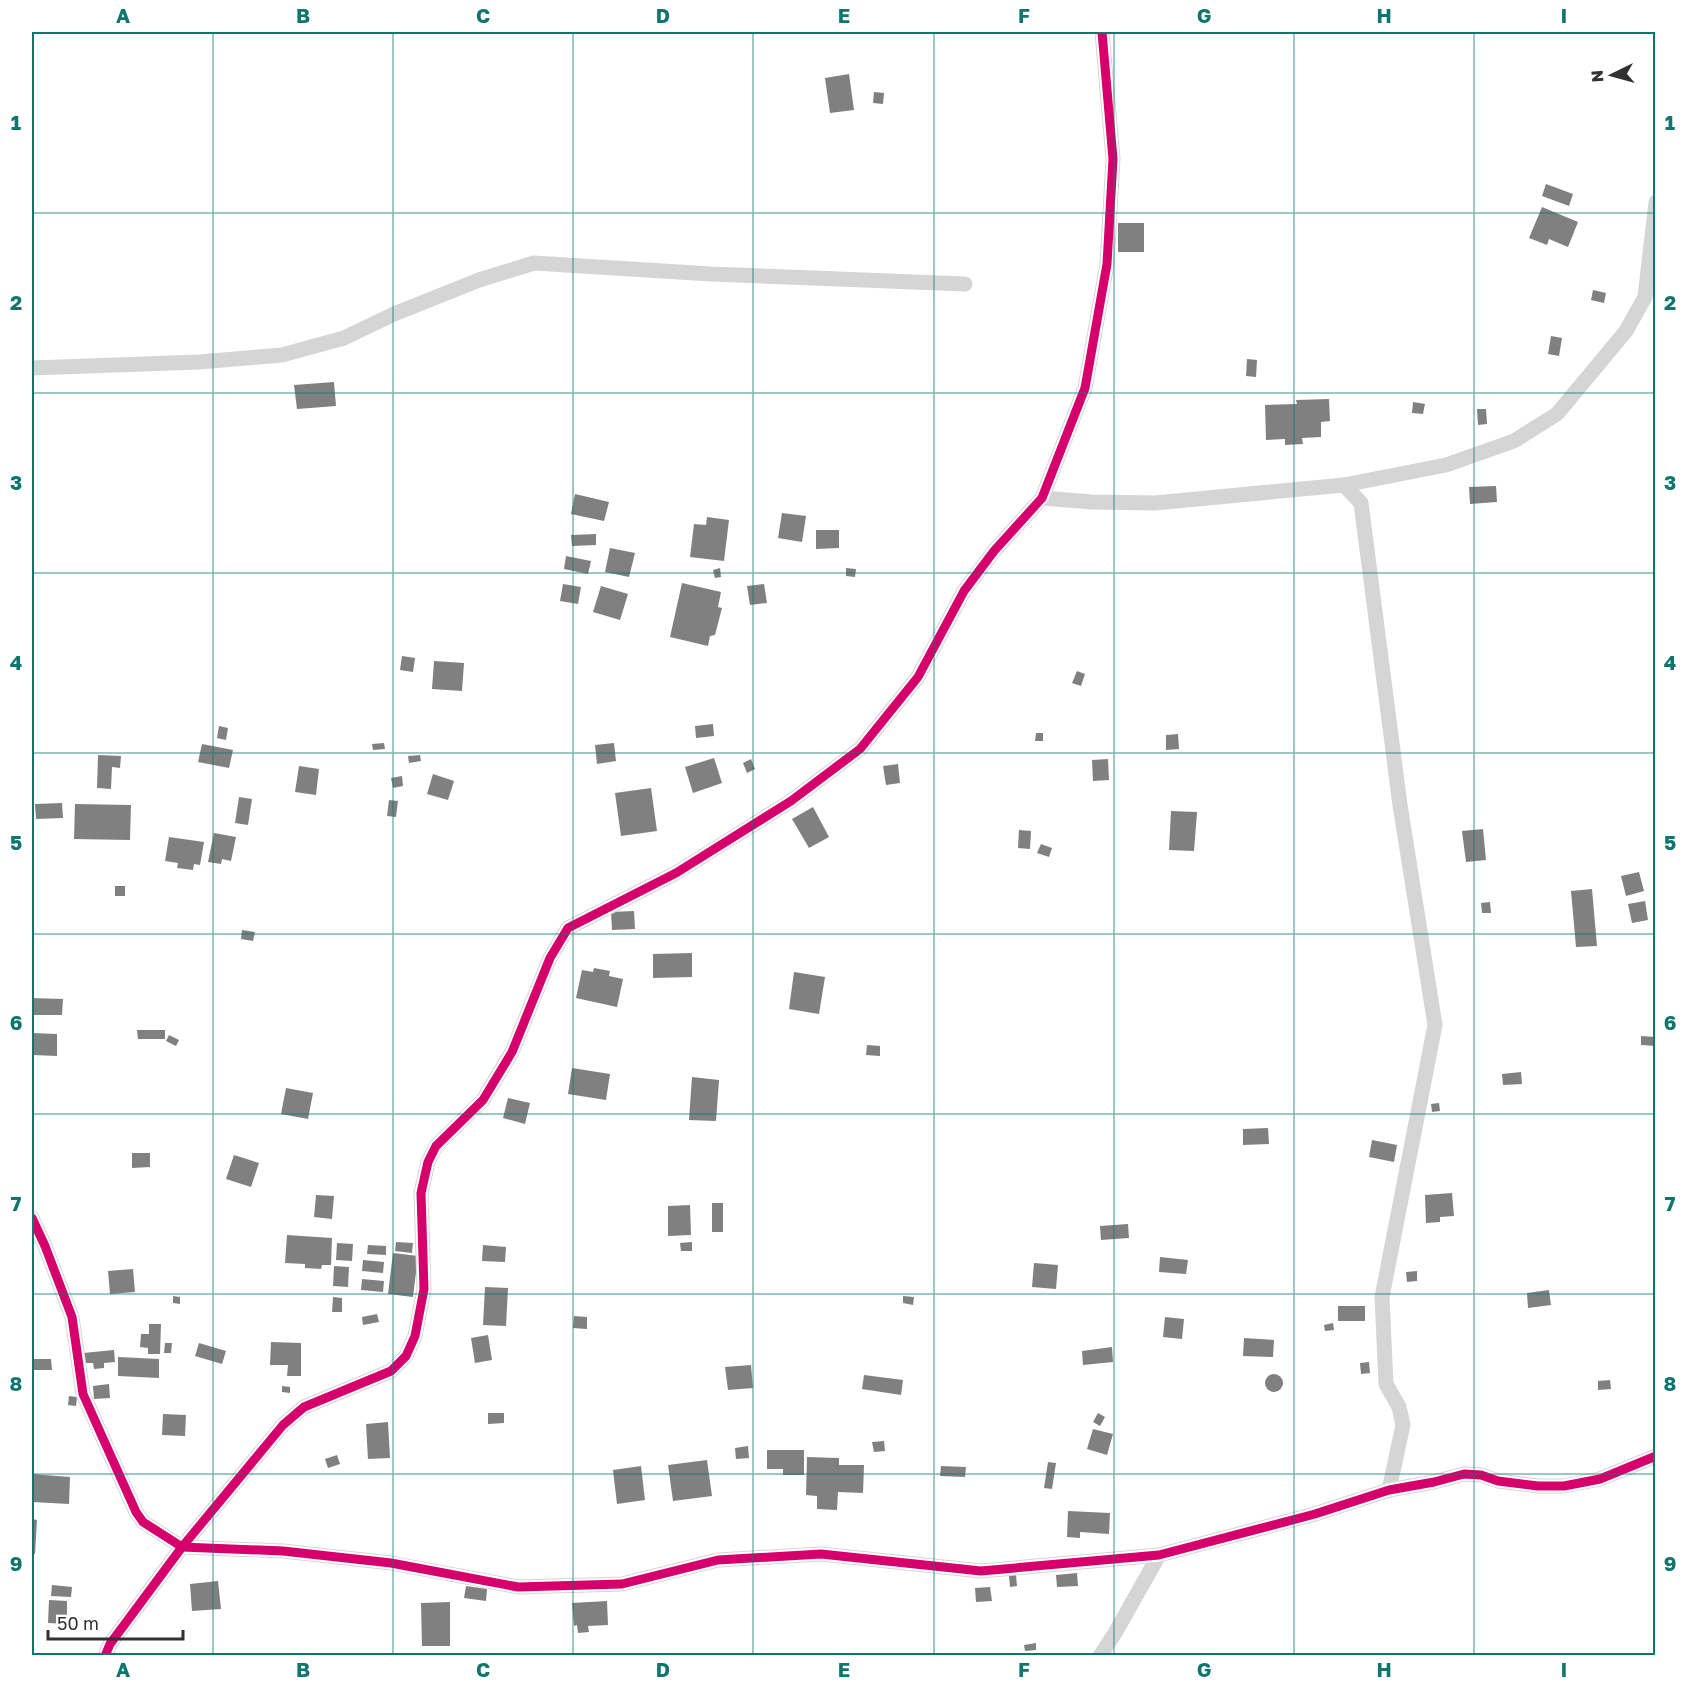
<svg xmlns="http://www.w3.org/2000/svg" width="1687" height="1687" viewBox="0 0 1687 1687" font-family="'Golos Text',sans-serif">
<rect width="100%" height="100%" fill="#fff"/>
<g fill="#808080">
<path d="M849 74 854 110 830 113 825 78Z"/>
<path d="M874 92 884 93 883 104 873 103Z"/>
<path d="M1546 184 1573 194 1569 206 1542 196Z"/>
<path d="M1542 207 1578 222 1568 247 1549 239 1547 245 1529 238Z"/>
<rect x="1118" y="223" width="26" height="29"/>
<path d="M1593 290 1606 293 1604 303 1591 300Z"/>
<path d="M1551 336 1562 338 1559 356 1548 354Z"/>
<path d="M1247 359 1257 360 1256 377 1246 376Z"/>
<path d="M334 382 336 406 297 409 294 385Z"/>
<path d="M1329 399 1330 421 1321 422V437L1302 438 1303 444 1285 445V439L1266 440 1265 405 1297 404 1296 400Z"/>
<path d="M1413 402 1425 404 1423 414 1412 413Z"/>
<path d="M1477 409H1486L1487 424 1478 425Z"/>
<path d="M1496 486 1497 502 1470 504 1469 487Z"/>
<path d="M575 494 609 502 604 521 571 514Z"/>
<path d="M782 513 806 516 802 542 778 538Z"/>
<path d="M707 517 729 520 724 561 690 557 694 524 706 525Z"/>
<path d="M816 530H839V548L816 549Z"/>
<path d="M596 534V545L572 546 571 535Z"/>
<path d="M610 548 635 553 629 577 605 572Z"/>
<path d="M566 556 591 561 588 574 564 569Z"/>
<path d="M720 568 721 577 715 578 713 570Z"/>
<path d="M846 568 856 569 855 577 846 576Z"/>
<path d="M682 583 721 592 718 607 722 608 715 635 710 636 708 646 670 637Z"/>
<path d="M563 584 581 587 578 604 560 601Z"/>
<path d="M764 584 767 603 750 605 747 586Z"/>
<path d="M601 586 628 594 620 620 593 612Z"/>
<path d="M402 656 415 658 413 672 400 670Z"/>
<path d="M434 661 464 663 462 691 432 689Z"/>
<path d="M1077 671 1085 674 1081 686 1072 683Z"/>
<path d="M713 724 714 736 696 738 695 726Z"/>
<path d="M219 726 228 728 226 740 217 738Z"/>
<path d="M1036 733H1043V741H1035Z"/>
<path d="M1178 734 1179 749 1166 750V735Z"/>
<path d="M384 743 385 749 373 750 372 744Z"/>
<path d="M614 743 616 761 597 764 595 745Z"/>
<path d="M202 744 233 750 229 768 198 762Z"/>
<path d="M98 755 121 756 120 768 112 767 111 789 97 788Z"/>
<path d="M420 755 421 761 409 763 408 756Z"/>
<path d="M714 758 722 783 693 793 685 767Z"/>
<path d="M751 759 755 769 747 773 743 763Z"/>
<path d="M1108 759 1109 780 1093 781 1092 760Z"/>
<path d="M898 764 900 783 886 785 883 766Z"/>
<path d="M299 766 319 769 316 795 295 792Z"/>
<path d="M433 774 454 781 448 800 427 794Z"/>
<path d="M402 776 403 786 393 788 391 778Z"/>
<path d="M651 788 657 831 621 836 615 793Z"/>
<path d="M239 797 252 799 248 825 235 823Z"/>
<path d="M389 800 398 801 396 817 387 816Z"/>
<path d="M62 803 63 818 36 819 35 804Z"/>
<path d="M75 804 131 805 130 840 74 839Z"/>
<path d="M813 807 829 837 809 848 792 819Z"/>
<path d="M1171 811 1197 812 1194 851 1169 850Z"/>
<path d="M1483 829 1486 860 1466 862 1462 831Z"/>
<path d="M1019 830 1031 831 1030 849 1018 848Z"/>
<path d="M214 833 236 837 231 861 222 859 221 864 208 862Z"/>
<path d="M169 837 204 842 200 865 194 864 193 870 177 868 178 863 165 861Z"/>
<path d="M1041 844 1052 848 1049 857 1037 853Z"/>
<path d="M1639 872 1644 891 1626 896 1621 876Z"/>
<rect x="115" y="886" width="10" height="10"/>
<path d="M1592 889 1597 946 1576 947 1571 891Z"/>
<path d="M1645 901 1648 920 1632 923 1628 904Z"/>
<path d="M1490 902 1491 913H1482L1481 903Z"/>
<path d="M634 911 635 929 612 930 611 912Z"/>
<path d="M242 930 255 932 253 941 241 939Z"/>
<path d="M692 953V977L653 978V954Z"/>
<path d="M594 968 610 971 609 976 623 979 617 1007 576 998 582 970 593 972Z"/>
<path d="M794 972 825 977 819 1014 789 1009Z"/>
<path d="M32 998 63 999 62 1015H32Z"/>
<path d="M137 1030H165V1039H138Z"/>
<path d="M32 1033 57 1034V1056L32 1055Z"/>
<path d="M169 1035 179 1040 176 1046 166 1041Z"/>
<path d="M1641 1036 1656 1037V1046L1641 1045Z"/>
<path d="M867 1045 880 1046V1056L866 1055Z"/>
<path d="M572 1068 610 1074 606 1100 568 1094Z"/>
<path d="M1521 1072 1522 1084 1503 1085 1502 1074Z"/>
<path d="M692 1077 719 1080 716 1121 689 1120Z"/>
<path d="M286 1088 313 1093 308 1119 281 1114Z"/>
<path d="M508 1098 530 1103 525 1124 503 1118Z"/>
<path d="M1439 1103 1440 1111 1432 1112 1431 1104Z"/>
<path d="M1268 1128 1269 1144 1243 1145V1129Z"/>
<path d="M1372 1140 1397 1145 1394 1162 1369 1157Z"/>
<path d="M132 1153H150V1167L132 1168Z"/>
<path d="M234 1155 259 1163 251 1187 226 1179Z"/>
<path d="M1452 1193 1454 1216 1440 1217V1222L1426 1223 1425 1195Z"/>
<path d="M316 1195 334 1196 332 1219 314 1217Z"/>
<rect x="712" y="1203" width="11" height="29"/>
<path d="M690 1205 691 1235 668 1236V1206Z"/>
<path d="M1128 1224 1129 1238 1101 1240 1100 1226Z"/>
<path d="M287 1235 332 1238 331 1265H322L321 1269 305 1268V1264L285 1263Z"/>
<path d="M396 1242 413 1243 412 1253 395 1251Z"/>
<path d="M692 1242V1251H681L680 1243Z"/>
<path d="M337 1243 353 1244 352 1261 336 1260Z"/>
<path d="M368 1245 386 1246V1255L367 1254Z"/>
<path d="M483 1245 506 1247 505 1262 482 1261Z"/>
<path d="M393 1253 418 1256 413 1297 388 1294Z"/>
<path d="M1160 1257 1188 1260 1186 1274 1159 1272Z"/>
<path d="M363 1260 384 1262 383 1273 362 1271Z"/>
<path d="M1034 1263 1058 1265 1056 1289 1032 1287Z"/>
<path d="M334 1266 349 1267 348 1287 333 1286Z"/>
<path d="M133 1269 135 1292 110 1294 108 1271Z"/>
<path d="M1417 1271V1281L1407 1282 1406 1272Z"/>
<path d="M362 1279 384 1281 383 1292 361 1290Z"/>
<path d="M485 1287 508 1288 506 1326 483 1325Z"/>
<path d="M1549 1290 1551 1305 1528 1308 1527 1293Z"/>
<path d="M173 1296 180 1297V1304L173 1303Z"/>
<path d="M903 1296 914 1297 913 1305 903 1303Z"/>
<path d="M333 1297 342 1298V1312H332Z"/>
<rect x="1338" y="1306" width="27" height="15"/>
<path d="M377 1314 379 1322 363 1325 362 1317Z"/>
<path d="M574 1316 587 1317V1329L573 1328Z"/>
<path d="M1165 1317 1184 1319 1182 1339 1163 1337Z"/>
<path d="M1333 1323 1334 1330 1325 1331 1324 1325Z"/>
<path d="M149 1324H161L160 1354H148V1348L140 1347 141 1334H149Z"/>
<path d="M488 1335 492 1360 475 1363 471 1338Z"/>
<path d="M1244 1338 1274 1340 1273 1357 1243 1356Z"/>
<path d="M271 1342 301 1343V1376H287L288 1365H270Z"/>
<path d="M165 1343H172L171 1353H164Z"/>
<path d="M199 1343 226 1351 222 1364 195 1356Z"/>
<path d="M1112 1347 1113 1362 1083 1365 1082 1351Z"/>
<path d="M114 1350 115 1362 104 1363V1368L94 1369 93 1363H84L83 1353Z"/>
<path d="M118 1357 159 1359V1378L118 1376Z"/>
<path d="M34 1359H51L52 1370H34Z"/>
<path d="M1369 1362 1370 1373 1361 1374 1360 1363Z"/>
<path d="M751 1365 753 1388 728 1390 725 1367Z"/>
<circle cx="1274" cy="1383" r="9"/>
<path d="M864 1375 903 1380 901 1395 862 1389Z"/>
<path d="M1610 1380 1611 1389 1598 1390V1381Z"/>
<path d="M109 1384 110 1398 94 1399 93 1386Z"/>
<path d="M282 1386 290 1387V1393L282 1392Z"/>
<path d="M69 1396 77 1397 76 1406 68 1405Z"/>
<path d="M488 1413H504V1423L488 1424Z"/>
<path d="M1098 1413 1105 1417 1100 1426 1093 1422Z"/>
<path d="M163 1414 186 1415 185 1436 162 1435Z"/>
<path d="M388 1422 390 1458 368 1459 366 1424Z"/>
<path d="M1093 1429 1113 1434 1107 1455 1087 1449Z"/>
<path d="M884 1441 885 1451 874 1452 872 1442Z"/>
<path d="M748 1446 749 1458 736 1459 735 1448Z"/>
<path d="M767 1450H804V1475H783V1469H767Z"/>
<path d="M337 1455 340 1464 328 1468 325 1459Z"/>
<path d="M807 1457 839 1458V1465H864L863 1493 838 1492 837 1510 817 1509V1496L806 1495Z"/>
<path d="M707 1460 712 1496 673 1501 668 1465Z"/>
<path d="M1048 1462 1056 1463 1052 1489 1044 1488Z"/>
<path d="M641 1466 645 1500 617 1504 613 1470Z"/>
<path d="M941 1466 966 1467 965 1477 940 1476Z"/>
<path d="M32 1474 70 1477 69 1504 32 1502Z"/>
<path d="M1068 1511 1110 1513 1109 1534 1080 1532V1538L1067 1537Z"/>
<path d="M32 1519 37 1520 35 1554H32Z"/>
<path d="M1077 1573 1078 1586 1057 1587 1056 1575Z"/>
<path d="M1016 1575 1017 1586 1010 1587 1009 1576Z"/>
<path d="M218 1581 221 1609 192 1611 190 1584Z"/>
<path d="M52 1585 72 1587 71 1597 51 1596Z"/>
<path d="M466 1586 487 1589 486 1601 464 1598Z"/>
<path d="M990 1587 992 1601 976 1602 975 1588Z"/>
<path d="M49 1600 67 1601V1624L48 1623Z"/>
<path d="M607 1601 608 1625 588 1626 589 1632 578 1633 577 1625 574 1626 572 1603Z"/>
<path d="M450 1602V1646H422L421 1603Z"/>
<path d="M1036 1643V1650L1025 1651 1024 1645Z"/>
</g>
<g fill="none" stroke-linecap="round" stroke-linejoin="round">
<g stroke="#d5d5d5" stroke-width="15">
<path d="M32 368 199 362 282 355 344 338 394 314 479 280 534 263 711 274 965 284"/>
<path d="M1344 485 1446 465 1514 441 1557 414 1626 331 1645 297 1656 202"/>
<path d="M1042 498 1092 502 1155 503 1344 485 1361 503 1400 805 1435 1025 1382 1297 1386 1384 1399 1407 1403 1425 1389 1490"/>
<path d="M32 1218 45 1246 72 1317 83 1394 136 1512 143 1522 182 1547 283 1551 391 1563 518 1587 622 1584 718 1560 821 1554 981 1571 1159 1555 1315 1514 1389 1490 1434 1482 1464 1474 1481 1475 1498 1481 1538 1486H1564L1600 1479 1656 1456"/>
<path d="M105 1656 110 1644 182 1547 283 1425 304 1407 391 1371 406 1356 415 1336 424 1289 421 1193 428 1162 436 1146 483 1100 512 1052 550 958 568 928 676 873 791 801 860 749 918 677 964 591 994 551 1042 498 1085 388 1107 264 1113 159 1102 32"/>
<path d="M1100 1656 1115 1633 1159 1555"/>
</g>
<g stroke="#fff" stroke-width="13">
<g id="cycleway">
<path d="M32 1218 45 1246 72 1317 83 1394 136 1512 143 1522 182 1547 283 1551 391 1563 518 1587 622 1584 718 1560 821 1554 981 1571 1159 1555 1315 1514 1389 1490 1434 1482 1464 1474 1481 1475 1498 1481 1538 1486H1564L1600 1479 1656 1456"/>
<path d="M105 1656 110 1644 182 1547 283 1425 304 1407 391 1371 406 1356 415 1336 424 1289 421 1193 428 1162 436 1146 483 1100 512 1052 550 958 568 928 676 873 791 801 860 749 918 677 964 591 994 551 1042 498 1085 388 1107 264 1113 159 1102 32"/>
</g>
</g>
<use href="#cycleway" stroke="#d6006c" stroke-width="9"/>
</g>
<path fill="none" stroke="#0f766e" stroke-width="1.5" stroke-opacity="0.55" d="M213 32V1656M393 32V1656M573 32V1656M753 32V1656M934 32V1656M1114 32V1656M1294 32V1656M1474 32V1656M32 213H1656M32 393H1656M32 573H1656M32 753H1656M32 934H1656M32 1114H1656M32 1294H1656M32 1474H1656"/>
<rect width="1687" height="1687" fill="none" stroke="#ffffff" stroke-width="66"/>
<g transform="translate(1612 75) rotate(265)" stroke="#ffffff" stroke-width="4.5" paint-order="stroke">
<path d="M0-4.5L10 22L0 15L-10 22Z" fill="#313131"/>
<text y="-9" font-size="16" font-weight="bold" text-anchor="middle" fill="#313131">N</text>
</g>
<path d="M48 1630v9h135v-9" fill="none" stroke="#313131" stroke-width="3"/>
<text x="57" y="1630" font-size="18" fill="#313131" stroke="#ffffff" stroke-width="4.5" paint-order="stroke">50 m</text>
<rect x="33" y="33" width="1621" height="1621" fill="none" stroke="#0f766e" stroke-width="2"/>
<g font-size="20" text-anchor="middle" font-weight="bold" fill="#0f766e">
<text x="123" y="23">A</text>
<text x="303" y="23">B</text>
<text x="483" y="23">C</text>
<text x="663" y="23">D</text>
<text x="844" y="23">E</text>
<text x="1024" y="23">F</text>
<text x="1204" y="23">G</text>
<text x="1384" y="23">H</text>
<text x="1564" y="23">I</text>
<text x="16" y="130">1</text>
<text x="1670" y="130">1</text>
<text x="16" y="310">2</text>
<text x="1670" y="310">2</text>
<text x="16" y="490">3</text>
<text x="1670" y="490">3</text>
<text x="16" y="670">4</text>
<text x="1670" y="670">4</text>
<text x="16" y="850">5</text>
<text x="1670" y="850">5</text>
<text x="16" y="1030">6</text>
<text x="1670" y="1030">6</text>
<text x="16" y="1211">7</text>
<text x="1670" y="1211">7</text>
<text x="16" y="1391">8</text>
<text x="1670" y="1391">8</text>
<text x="16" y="1571">9</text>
<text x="1670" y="1571">9</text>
<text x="123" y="1677">A</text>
<text x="303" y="1677">B</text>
<text x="483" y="1677">C</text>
<text x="663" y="1677">D</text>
<text x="844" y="1677">E</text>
<text x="1024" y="1677">F</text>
<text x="1204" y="1677">G</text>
<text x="1384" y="1677">H</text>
<text x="1564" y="1677">I</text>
</g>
</svg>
